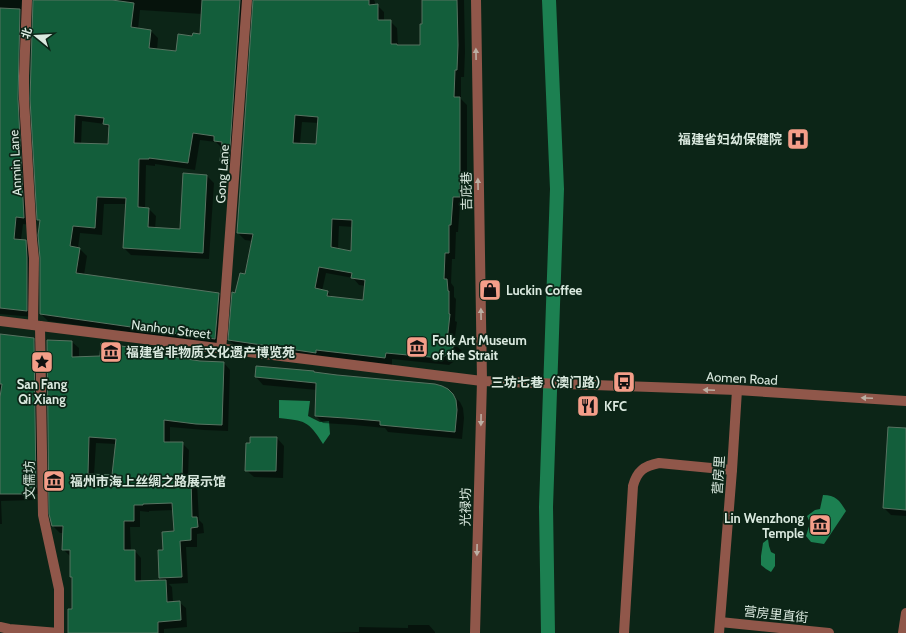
<svg xmlns="http://www.w3.org/2000/svg" width="906" height="633" viewBox="0 0 906 633" font-family="Cabin,'Noto Sans SC',sans-serif">
<rect width="100%" height="100%" fill="#0c2517"/>
<g fill="#1c8051">
<path d="M279 400 310 401 308 416 320 422 329 421 330 434 323 444C308 420 305 421 279 418Z"/>
<path d="M823 495C836 495 840 501 846 511L824 544 811 542 806 536 810 523 807 516 815 510 820 509Z"/>
<path d="M768 539 769 546 771 552 775 554V566L771 572 766 569 761 565V556L763 543Z"/>
</g>
<g fill="#0007" fill-rule="evenodd">
<path d="M0 0H374L375 2V5H377L384 12V21H390L397 28 398 46H421L423 25V0H464L465 52 464 77H461V99L467 105V204H460L458 232H456L455 259H452L451 283 454 287V297L456 299 455 321 457 322 454 344 462 351 456 360 449 365 392 359V365L237 347 229 340 236 294 245 276 252 241 245 240 238 233 254 0 251 1 235 169 228 168 221 161 222 148 216 142 200 140 195 170 155 164V166L146 165 145 208 149 209 156 216 155 229 181 230 207 176 214 183 209 259 131 255 124 248 127 204H104L102 235 80 233 78 248 80 249 87 256 84 275 219 294 226 301 222 345 48 321 41 314V222L38 220 34 0 31 1 27 7 31 225 23 224 21 240 25 241 32 248 33 317 0 314ZM140 10 202 14 201 35 193 37 177 52 157 50 158 38 151 31 138 29ZM82 121 105 124 110 129 109 146 81 144ZM302 122 319 123 317 145 300 144ZM339 226 353 227 352 252 338 249ZM326 273 353 278 359 285 366 286 364 302 333 298 327 292 322 291Z"/>
<path d="M0 335 33 339 40 346 43 494H34V500L1 501 2 524H0Z"/>
<path d="M48 341 72 342 79 348V357H101L127 348 134 355 155 358 224 363 230 370 228 431 204 430 170 427V443H182L189 450 188 477H191L197 483 199 520 203 524 204 533 197 534V547H186L188 583 169 584 172 587 173 602H179L186 608 187 627 164 629V633H69L73 610 71 556H70L63 549 64 533H60L53 526ZM96 443 116 444 113 476 94 475ZM174 510 175 532 160 578 163 581 141 582V558L135 551H131L130 527H140V511L149 512V511Z"/>
<path d="M315 373 448 390 460 402 463 408 464 418 462 439 388 432 385 428 354 425 323 423 316 416 317 390 263 385 256 377Z"/>
<path d="M906 429V516L891 515 884 508Z"/>
<path d="M277 438 284 446 283 478 254 477 246 470Z"/>
<path d="M408 625H429L435 632V633H321L359 632V627L408 628Z"/>
</g>
<g fill="none" stroke-linecap="round" stroke-linejoin="round">
<path stroke="#1c8051" stroke-width="14" d="M548 633 546 507 557 189 549 0"/>
</g>
<g fill="#135e3b" stroke="#577361" fill-rule="evenodd">
<path d="M33 0H112L134 3 131 27 151 30 149 48 176 51 178 34 192 36 193 33 200 34 202 0H240L229 162 220 161 222 142 214 141V136L193 133 188 163 149 158V159H139L138 207 149 208 148 227 180 229 183 173 207 175 203 253 123 248 126 198 97 197 95 228 73 226 70 246 80 248 76 273 219 293 215 339 40 314V258L38 235 40 220H37L30 99ZM75 115 104 118 103 124 109 125 108 144 74 143Z"/>
<path d="M253 0H369V5L378 4V20H391V44H397V45H420V24H422V0H457L458 45 457 70H455L454 97H460V197H453L451 225H449V253H445L444 279H447L448 291H449V314H450L447 342 456 343 449 353 441 358 386 353 385 358 316 350V353L228 340 232 292 235 293 240 273 245 274 253 234 237 233ZM295 115 318 117 316 144 293 143ZM332 219 352 220 351 251 331 247ZM319 267 352 273 351 278 365 280 363 300 327 296 328 291 315 288Z"/>
<path d="M0 8 20 9 18 99 24 218 16 217 14 239 26 240 27 258V311L0 308Z"/>
<path d="M0 334 34 338 36 488H27V494H0V397L2 384H0Z"/>
<path d="M47 340 72 341V357L100 356 101 343 128 347 127 353 154 357V354L200 361 224 362 222 425 196 424 164 420V442H183L182 476H191L192 517H197L198 527 191 528V540L180 541 182 577 159 578 158 550H163L162 532 174 531 172 503 143 504V505H134V521H124V550H135V581L166 580 167 602 180 601 181 620 158 622V633H68V609H72V577H70V550H62L63 526H52L49 514ZM89 437 116 439 112 475 88 474Z"/>
<path d="M256 366 314 371V372L337 375 435 384 442 386 448 389 453 394 456 400 457 410 455 432 380 425V421L345 418 315 416 316 383 255 377Z"/>
<path d="M888 427 906 428V510L883 508Z"/>
<path d="M250 437H277L276 471H245L246 443H250Z"/>
</g>
<g fill="none" stroke-linecap="round" stroke-linejoin="round">
<g stroke="#90574a" stroke-width="10">
<path d="M27 0 24 76V99L32 239 34 258 33 325"/>
<path d="M0 321 482 381 737 390 906 401"/>
<path d="M40 326 43 515 59 589V633"/>
<path d="M221 349 223 329 247 0"/>
<path d="M720 622 829 633"/>
<path d="M0 627 9 629 59 633"/>
<path d="M475 633 482 381 476 0"/>
<path d="M624 633 633 486C637 471 644 466 659 463L732 470"/>
<path d="M719 633 732 470 737 390"/>
<path d="M903 633 906 613"/>
</g>
</g>
<defs><path id="oneway-solid" d="M-6-.8H1V-3.2L6.5 0L1 3.2V.8H-6Z"/></defs>
<g fill="#bcafa3">
<use href="#oneway-solid" transform="translate(476 54) rotate(-91)"/>
<use href="#oneway-solid" transform="translate(478 184) rotate(-91)"/>
<use href="#oneway-solid" transform="translate(481 314) rotate(-91)"/>
<use href="#oneway-solid" transform="translate(709 390) rotate(-178)"/>
<use href="#oneway-solid" transform="translate(867 398) rotate(-177)"/>
<use href="#oneway-solid" transform="translate(481 420) rotate(91)"/>
<use href="#oneway-solid" transform="translate(477 550) rotate(91)"/>
</g>
<defs>
<g id="hospital-square" transform="scale(1.15)"><rect x="-9" y="-9" width="18" height="18" rx="4" fill="#f49e89" stroke="#0c2517"/><path d="M-5-5h3v3.5h4V-5h3V5h-3V1.5h-4V5h-3Z" fill="#111"/></g>
<g id="shop-square" transform="scale(1.15)"><rect x="-9" y="-9" width="18" height="18" rx="4" fill="#f49e89" stroke="#0c2517"/><path d="M-5-2.5h2.3a2.7 3.5 0 0 1 5.4 0H5L5.5 6h-11ZM-1.5-2.5h3a1.5 2.3 0 0 0-3 0Z" fill="#111"/></g>
<g id="museum-square" transform="scale(1.15)"><rect x="-9" y="-9" width="18" height="18" rx="4" fill="#f49e89" stroke="#0c2517"/><path d="M0-6L6-3V-2H-6V-3ZM-5-1h2V3h-2ZM-1-1h2V3h-2ZM3-1h2V3H3ZM-6 4H6V6H-6Z" fill="#111"/></g>
<g id="sight-square" transform="scale(1.15)"><rect x="-9" y="-9" width="18" height="18" rx="4" fill="#f49e89" stroke="#0c2517"/><path d="M0-6L1.8-2.2L6-1.7L2.9 1.2L3.7 5.4L0 3.3L-3.7 5.4L-2.9 1.2L-6-1.7L-1.8-2.2Z" fill="#111"/></g>
<g id="bus-square" transform="scale(1.15)"><rect x="-9" y="-9" width="18" height="18" rx="4" fill="#f49e89" stroke="#0c2517"/><path d="M-5-6H5V4H4V6H2V4H-2V6H-4V4H-5ZM-3.5-4V0h7V-4ZM-3.5 1.2v1.5H-2V1.2ZM2 1.2v1.5H3.5V1.2Z" fill="#111"/></g>
<g id="restaurant-square" transform="scale(1.15)"><rect x="-9" y="-9" width="18" height="18" rx="4" fill="#f49e89" stroke="#0c2517"/><path d="M-5-6h1v4h1v-4h1v4h1v-4h1v5L-1.5 .5V6h-2V.5L-5-1ZM5-6V6H3V1.5H1.5Q1.5-4 5-6Z" fill="#111"/></g>
</defs>
<g fill-rule="evenodd">
<use href="#hospital-square" x="798" y="139"/>
<use href="#shop-square" x="490" y="290"/>
<use href="#museum-square" x="417" y="347"/>
<use href="#museum-square" x="111" y="352"/>
<use href="#sight-square" x="42" y="362"/>
<use href="#bus-square" x="624" y="382"/>
<use href="#restaurant-square" x="588" y="406"/>
<use href="#museum-square" x="54" y="481"/>
<use href="#museum-square" x="820" y="525"/>
</g>
<g text-anchor="middle" stroke-width="3.5" stroke-linejoin="round" paint-order="stroke">
<g font-size="13" font-weight="bold" fill="#dae9df" stroke="#0c2517" text-anchor="start">
<text x="782" y="144" text-anchor="end">福建省妇幼保健院</text>
<text x="506" y="295">Luckin Coffee</text>
<text x="432" y="345">Folk Art Museum<tspan x="432" dy="15">of the Strait</tspan></text>
<text x="126" y="357">福建省非物质文化遗产博览苑</text>
<text x="608" y="387" text-anchor="end">三坊七巷（澳门路）</text>
<text x="42" y="389" text-anchor="middle">San Fang<tspan x="42" dy="15">Qi Xiang</tspan></text>
<text x="604" y="411">KFC</text>
<text x="70" y="486">福州市海上丝绸之路展示馆</text>
<text x="804" y="523" text-anchor="end">Lin Wenzhong<tspan x="804" dy="15">Temple</tspan></text>
</g>
<g font-size="13" fill="#dae9df" stroke="#0c2517">
<text transform="translate(15 163) rotate(-93)" y="5">Anmin Lane</text>
<text transform="translate(222 174) rotate(-86)" y="5">Gong Lane</text>
<text transform="translate(466 191) rotate(-91)" y="5">吉庇巷</text>
<text transform="translate(171 329) rotate(7)" y="5">Nanhou Street</text>
<text transform="translate(742 378) rotate(3)" y="5">Aomen Road</text>
<text transform="translate(718 475) rotate(-86)" y="5">营房里</text>
<text transform="translate(29 480) rotate(-91)" y="5">文儒坊</text>
<text transform="translate(465 507) rotate(-89)" y="5">光禄坊</text>
<text transform="translate(776 614) rotate(6)" y="5">营房里直街</text>
</g>
</g>
<g transform="translate(36 36) rotate(288)" stroke="#0c2517" stroke-width="3" paint-order="stroke">
<path d="M0-3L7 15L0 10L-7 15Z" fill="#dae9df"/>
<text y="-6" font-size="11" font-weight="bold" text-anchor="middle" fill="#dae9df">北</text>
</g>
</svg>
